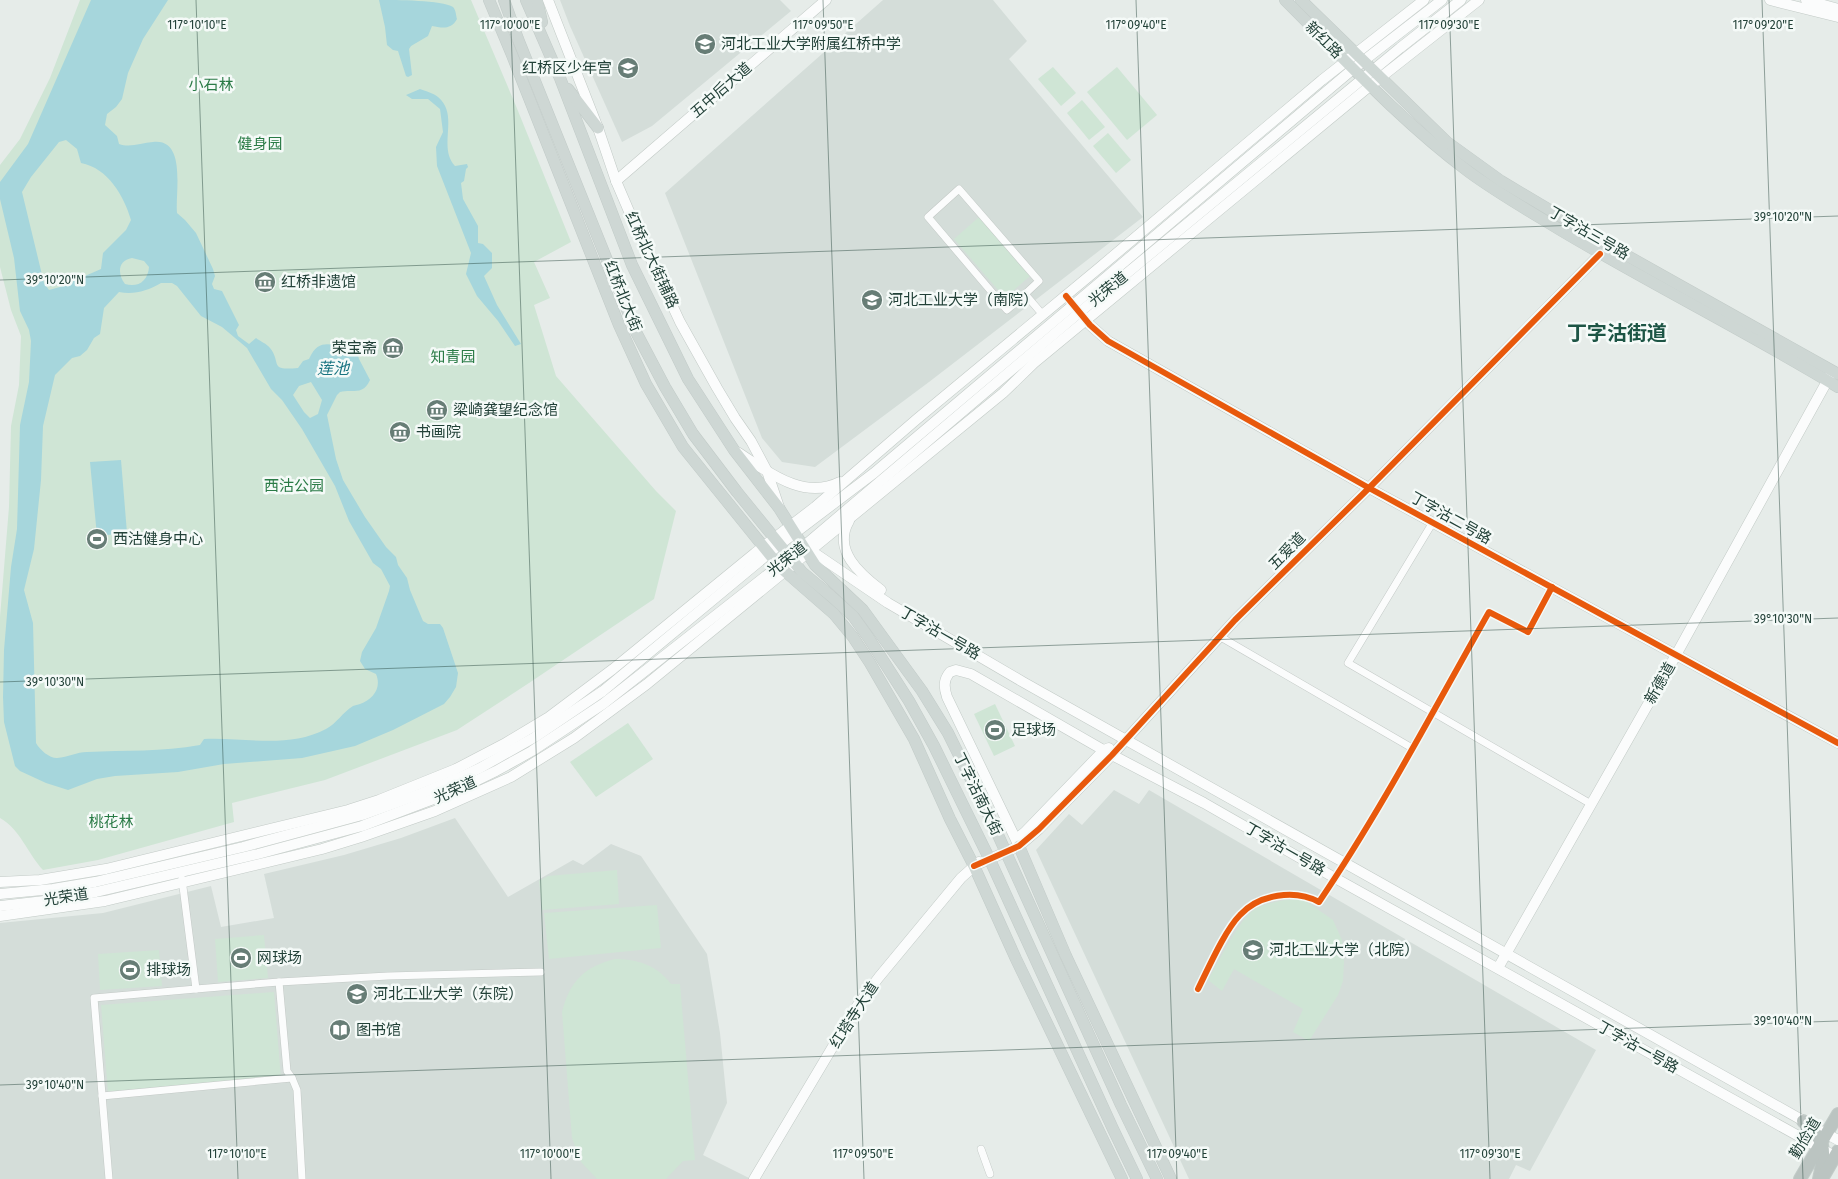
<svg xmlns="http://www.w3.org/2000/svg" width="1838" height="1179" viewBox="0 0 1838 1179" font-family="'Fira Sans','Noto Sans SC',sans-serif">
<rect width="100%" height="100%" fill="#e6ece9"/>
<g fill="#d4ddd9">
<path d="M560 0H780L791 11 652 126 622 142 570 26Z"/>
<path d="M883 0H993L1027 41 1009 59 1143 217 929 382 815 467 782 462 762 438 665 193Z"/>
<path d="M1114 790 1139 804 1149 790 1596 1050 1530 1171 1516 1165 1509 1179H1189L1036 850 1069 814 1082 825Z"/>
<path d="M455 818 508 897 573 860 583 865 611 844 641 856 707 954 720 1033 727 1103 703 1155 751 1179H0V923L103 913 211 886 221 927 274 918 264 874 344 855 401 838Z"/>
</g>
<g fill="#cfe5d5">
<path d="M80 0H471L516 106 571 242 534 262 550 298 534 305 556 376 656 491 676 511 654 599 529 683 457 730 325 780 232 803 234 822 98 860 43 870C28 854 20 829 0 818V617L9 507 11 426 19 385 21 336 11 310 0 267V165L20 139 50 78Z"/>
<path d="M1053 67 1076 93 1061 106 1038 79Z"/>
<path d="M1117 67 1157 115 1127 140 1087 92Z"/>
<path d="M1082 100 1105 127 1089 140 1067 113Z"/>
<path d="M1108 133 1131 160 1116 173 1093 146Z"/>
<path d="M979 217 1030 276 1005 298 954 239Z"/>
<path d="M995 704 1015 746 994 756 974 714Z"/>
<path d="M628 723 653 759 596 797 570 762Z"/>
<path d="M617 870 619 904 542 910 539 881 548 876Z"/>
<path d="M1285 900H1304L1333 920 1342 940 1344 962 1343 981 1338 995 1309 1041 1293 1032 1303 1009 1234 969 1222 991 1208 980C1219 962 1238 920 1255 909 1265 904 1275 902 1285 900Z"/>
<path d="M657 905 661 948 549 959 544 913Z"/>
<path d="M264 935 268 978 218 982 215 939Z"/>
<path d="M159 950 162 986 100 990 98 954Z"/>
<path d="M615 959C637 959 657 965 671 984H680L695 1160 683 1161 666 1179H597L581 1162 572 1138 562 1012C570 981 584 967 615 959Z"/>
<path d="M274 992 281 1079 108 1093 101 1005Z"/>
</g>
<g fill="#a6d6dc" fill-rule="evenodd">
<path d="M91 0H168L143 39 128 73 122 99 116 107 107 114 105 125 117 136 119 144C130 148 141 143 153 142 187 138 175 193 177 213L185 220 196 233 213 269 215 276 212 284 214 289 222 291 239 325 236 330 238 336 249 344 256 338C260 341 267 344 270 348 282 363 268 371 298 368L303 361 309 359C321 332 337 352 353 344L355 345 359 359 370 380C363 396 352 389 340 392L337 395 327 415 336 459 343 480 365 517 386 547 396 557 398 565 407 578 410 590 423 621 428 624H440L443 628 458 673 456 687 450 697 444 704 393 730 355 746 302 758 224 764 178 772 115 776 97 779 68 790 46 783 20 771 15 766 4 722 3 697 4 650 11 567 17 529 20 425 29 382 31 341 29 330 20 311 14 258 0 199V182L28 144ZM66 140 77 149 81 163C108 168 124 196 131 220L126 230 103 253 101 269 60 287 49 290 44 283 22 192 31 177 59 142ZM132 258 144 261 149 267C148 281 138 288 125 284 117 274 118 260 132 258ZM161 283H172L177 286 201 316 222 327 247 348 271 389 282 400 302 429 335 486 349 521 373 563 381 569 390 586 389 591 376 628 362 652 360 661 365 669 376 674C382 688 373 699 360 704 358 705 355 705 353 706 343 712 336 724 326 729 288 749 245 737 204 739L200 745C162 752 125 750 87 752 77 752 68 757 57 758 49 758 40 750 36 743L33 623 24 590 34 549 41 480 43 426 55 375 72 358 80 356 87 350 94 338 100 334 104 308 119 292C134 295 147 291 161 283ZM311 382 322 400 318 414 310 418 304 412 293 395 299 386Z"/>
<path d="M379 0C396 0 442 0 453 7 456 10 456 16 457 19 451 30 442 28 432 26L428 36 411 46 409 49 412 75 408 77 406 76 398 51 393 50 387 45 385 27Z"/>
<path d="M420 89C425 91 433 93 438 97 460 115 437 147 455 166L467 164 468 167 466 169 464 181 461 183 463 199 478 226V243L483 244 492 253V268L484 276 497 305 521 344 515 346 498 321 477 296 466 274 471 253 437 166 436 147 443 132 440 109 428 99H412L406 95Z"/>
<path d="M121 460 127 533 97 536 90 462Z"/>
</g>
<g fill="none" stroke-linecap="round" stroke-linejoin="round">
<g stroke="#c3c9c6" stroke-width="8">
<g id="street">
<path d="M1025 294 1007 310 928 217 959 189 1039 281 1025 294 1043 315"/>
<path d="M1433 522 1348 663 1591 804"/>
<path d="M1219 636 1412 748"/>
<path d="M279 982 287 1071 292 1078 297 1090 302 1179"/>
<path d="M196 989 279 982 388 976 541 972"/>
<path d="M1198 989C1208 969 1225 930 1240 915 1259 894 1295 889 1319 902 1382 809 1434 709 1489 612L1528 632 1552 587"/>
<path d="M102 1096 292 1078"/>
<path d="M981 1149 990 1174"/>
<path d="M109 1179 94 998 196 989 182 879"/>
</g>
</g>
<g stroke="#c2cac6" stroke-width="11">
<g id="secondary">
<path d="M548 0 598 128 616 181 634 223 680 322 717 388 735 418 751 441 767 471 779 507"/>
<path d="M1770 0 1838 17"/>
<path d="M1806 0 1838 9"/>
<path d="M616 181 826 0"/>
<path d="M1083 316 1090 325 1108 341 1369 488 1838 743"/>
<path d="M737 452C767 471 803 501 840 482"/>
<path d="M849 521C832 550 860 574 881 590"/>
<path d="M807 548 888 603 1023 682 1809 1124"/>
<path d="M1016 839 1025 832 1104 750 1109 748"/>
<path d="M1019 846 947 697C944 688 943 680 950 672L956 670 971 674 1112 755 1204 803 1335 878 1838 1158"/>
<path d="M974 866 1019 846 1039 829 1112 755 1235 620 1369 488 1600 254"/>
<path d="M0 882 40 880 106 869 348 810 379 800 456 769 504 744 549 717 613 669 755 553 815 507 917 419 1099 268 1322 80 1424 0"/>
<path d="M0 894 53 889 95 882 243 847 362 815 420 794 459 778 480 768 535 737 603 691 779 545 874 473 1353 69 1442 0"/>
<path d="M0 906 53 900 96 892 258 854 362 826 457 790 496 771 532 751 603 704 804 546 1080 312 1400 48 1461 0"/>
<path d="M0 916 105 901 322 849 361 837 435 811 511 777 574 738 647 684 1003 393 1034 363 1371 85 1479 0"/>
<path d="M1498 968 1676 655 1831 374"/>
<path d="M1821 1131 1838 1140"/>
<path d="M754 1179 857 1006 879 977 961 878 979 862"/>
</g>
</g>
<g stroke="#c2cbc8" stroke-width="12">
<g id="primary">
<path d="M489 0 512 55 619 325 646 384 683 447 779 566 834 614 853 637 870 663 914 739 950 819 974 866 1016 959 1122 1179"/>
<path d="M504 0 518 39 636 332 665 387 693 434 737 492 802 572 831 596 853 616 868 637 909 701 934 746 990 860 1113 1129 1137 1179"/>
<path d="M526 0 560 78 632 265 688 379 734 450 779 508 815 565 863 610 922 691 948 733 993 824 1121 1105 1157 1179"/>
<path d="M537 0 542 22"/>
<path d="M1285 0C1344 59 1402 122 1469 172 1499 194 1531 212 1562 231 1653 285 1747 332 1838 387"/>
<path d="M1301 0 1447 142 1501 181 1617 250 1838 374"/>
<path d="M568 89 598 128"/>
<path d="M1019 846 1066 956 1171 1179"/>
</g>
</g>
<g stroke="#c2cbc8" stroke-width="14">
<g id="highway">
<path d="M1803 1121C1826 1142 1826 1148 1819 1179"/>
<path d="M1823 1177 1838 1151"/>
<path d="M1800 1179 1838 1114"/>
</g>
</g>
<use href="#street" stroke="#fbfcfc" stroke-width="7"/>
<use href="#secondary" stroke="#fbfcfc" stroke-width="10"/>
<use href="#primary" stroke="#ced7d4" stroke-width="11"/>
<use href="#highway" stroke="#bbc4c1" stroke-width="12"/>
<g stroke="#f5faf8" stroke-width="9">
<g id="cycleway">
<path d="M1066 296 1090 325 1108 341 1369 488 1838 743"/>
<path d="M974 866 1019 846 1039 829 1112 755 1235 620 1369 488 1600 254"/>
<path d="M1198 989C1208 969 1225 930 1240 915 1259 894 1295 889 1319 902 1382 809 1434 709 1489 612L1528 632 1552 587"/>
</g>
</g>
<use href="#cycleway" stroke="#e8590c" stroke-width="6"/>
</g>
<path fill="none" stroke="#224138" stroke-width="1" stroke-opacity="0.45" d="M196 0 238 1179M510 0 551 1179M823 0 864 1179M1136 0 1177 1179M1449 0 1490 1179M1762 0 1803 1179M0 280 1838 216M0 682 1838 618M0 1085 1838 1021"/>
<defs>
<g id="school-disc" transform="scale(1.125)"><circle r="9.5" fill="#677d76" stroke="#f5faf8"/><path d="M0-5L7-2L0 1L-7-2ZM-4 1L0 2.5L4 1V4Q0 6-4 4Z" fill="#fff"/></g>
<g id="museum-disc" transform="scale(1.125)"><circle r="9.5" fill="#677d76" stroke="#f5faf8"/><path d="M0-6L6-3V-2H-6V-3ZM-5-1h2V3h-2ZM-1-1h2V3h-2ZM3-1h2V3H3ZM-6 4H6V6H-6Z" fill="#fff"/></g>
<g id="stadium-disc" transform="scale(1.125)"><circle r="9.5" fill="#677d76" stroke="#f5faf8"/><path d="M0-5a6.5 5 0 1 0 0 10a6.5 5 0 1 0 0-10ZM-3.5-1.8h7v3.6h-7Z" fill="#fff"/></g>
<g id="university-disc" transform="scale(1.125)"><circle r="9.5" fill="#677d76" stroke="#f5faf8"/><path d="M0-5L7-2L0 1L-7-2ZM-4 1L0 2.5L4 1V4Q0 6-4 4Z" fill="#fff"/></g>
<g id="library-disc" transform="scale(1.125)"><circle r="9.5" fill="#677d76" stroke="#f5faf8"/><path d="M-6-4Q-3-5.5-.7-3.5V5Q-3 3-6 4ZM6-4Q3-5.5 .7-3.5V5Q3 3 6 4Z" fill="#fff"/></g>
</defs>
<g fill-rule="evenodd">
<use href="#school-disc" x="705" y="44"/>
<use href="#school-disc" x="628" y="68"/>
<use href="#museum-disc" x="265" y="282"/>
<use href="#school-disc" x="872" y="300"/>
<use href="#museum-disc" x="393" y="348"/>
<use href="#museum-disc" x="437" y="410"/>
<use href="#museum-disc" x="400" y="432"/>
<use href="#stadium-disc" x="97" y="539"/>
<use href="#stadium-disc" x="995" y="730"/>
<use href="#school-disc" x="1253" y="950"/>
<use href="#stadium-disc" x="241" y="958"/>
<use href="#stadium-disc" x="130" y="970"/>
<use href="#university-disc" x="357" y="994"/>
<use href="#library-disc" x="340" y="1030"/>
</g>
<g text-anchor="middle" stroke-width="5" stroke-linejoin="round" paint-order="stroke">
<g font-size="15" fill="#224138" stroke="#f5faf8">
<text transform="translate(1324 40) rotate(45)" y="5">新红路</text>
<text transform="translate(721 90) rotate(-41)" y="5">五中后大道</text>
<text transform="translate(1589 233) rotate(30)" y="5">丁字沽三号路</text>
<text transform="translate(652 260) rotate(65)" y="5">红桥北大街辅路</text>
<text transform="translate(1108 289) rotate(-39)" y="5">光荣道</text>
<text transform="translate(623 296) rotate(68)" y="5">红桥北大街</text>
<text transform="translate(1451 518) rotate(29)" y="5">丁字沽二号路</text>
<text transform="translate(1287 551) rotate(-45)" y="5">五爱道</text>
<text transform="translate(787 559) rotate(-38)" y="5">光荣道</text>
<text transform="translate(940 633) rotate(30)" y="5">丁字沽一号路</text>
<text transform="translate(1660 683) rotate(-60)" y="5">新德道</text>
<text transform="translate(455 790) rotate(-24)" y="5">光荣道</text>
<text transform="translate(978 794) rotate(64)" y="5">丁字沽南大街</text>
<text transform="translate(1285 849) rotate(30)" y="5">丁字沽一号路</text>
<text transform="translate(66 897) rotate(-9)" y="5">光荣道</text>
<text transform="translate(854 1015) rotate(-57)" y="5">红塔寺大道</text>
<text transform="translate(1638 1047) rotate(29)" y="5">丁字沽一号路</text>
<text transform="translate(1805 1138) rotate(-59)" y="5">勤俭道</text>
</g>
<g font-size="15" fill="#224138" stroke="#f5faf8" text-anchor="start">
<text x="721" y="49">河北工业大学附属红桥中学</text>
<text x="612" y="73" text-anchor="end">红桥区少年宫</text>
<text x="281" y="287">红桥非遗馆</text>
<text x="888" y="305">河北工业大学（南院）</text>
<text x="377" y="353" text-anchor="end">荣宝斋</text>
<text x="453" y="415">梁崎龚望纪念馆</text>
<text x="416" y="437">书画院</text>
<text x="113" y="544">西沽健身中心</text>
<text x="1011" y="735">足球场</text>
<text x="1269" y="955">河北工业大学（北院）</text>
<text x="257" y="963">网球场</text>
<text x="146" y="975">排球场</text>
<text x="373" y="999">河北工业大学（东院）</text>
<text x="356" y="1035">图书馆</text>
</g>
<g font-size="15" fill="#2a7b46" stroke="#f5faf8">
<text x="211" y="90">小石林</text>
<text x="260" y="149">健身园</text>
<text x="453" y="362">知青园</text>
<text x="294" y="491">西沽公园</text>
<text x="111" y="827">桃花林</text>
</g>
<g font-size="16" font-style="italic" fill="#197481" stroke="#f5faf8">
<text x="333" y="374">莲池</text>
</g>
<g font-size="20" font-weight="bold" fill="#1d5545" stroke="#f5faf8">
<text x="1617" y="340">丁字沽街道</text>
</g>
</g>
<g font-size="12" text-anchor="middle" fill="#224138" stroke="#f5faf8" stroke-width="5" stroke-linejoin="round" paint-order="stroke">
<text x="197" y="29">117°10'10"E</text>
<text x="510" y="29">117°10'00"E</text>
<text x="823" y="29">117°09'50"E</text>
<text x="1136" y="29">117°09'40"E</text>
<text x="1449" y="29">117°09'30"E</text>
<text x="1763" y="29">117°09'20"E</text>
<text x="1783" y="221">39°10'20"N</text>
<text x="55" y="284">39°10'20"N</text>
<text x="1783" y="623">39°10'30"N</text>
<text x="55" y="686">39°10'30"N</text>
<text x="1783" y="1025">39°10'40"N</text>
<text x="55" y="1089">39°10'40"N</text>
<text x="237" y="1158">117°10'10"E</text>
<text x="550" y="1158">117°10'00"E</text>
<text x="863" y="1158">117°09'50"E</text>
<text x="1177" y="1158">117°09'40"E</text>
<text x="1490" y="1158">117°09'30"E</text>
</g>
</svg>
